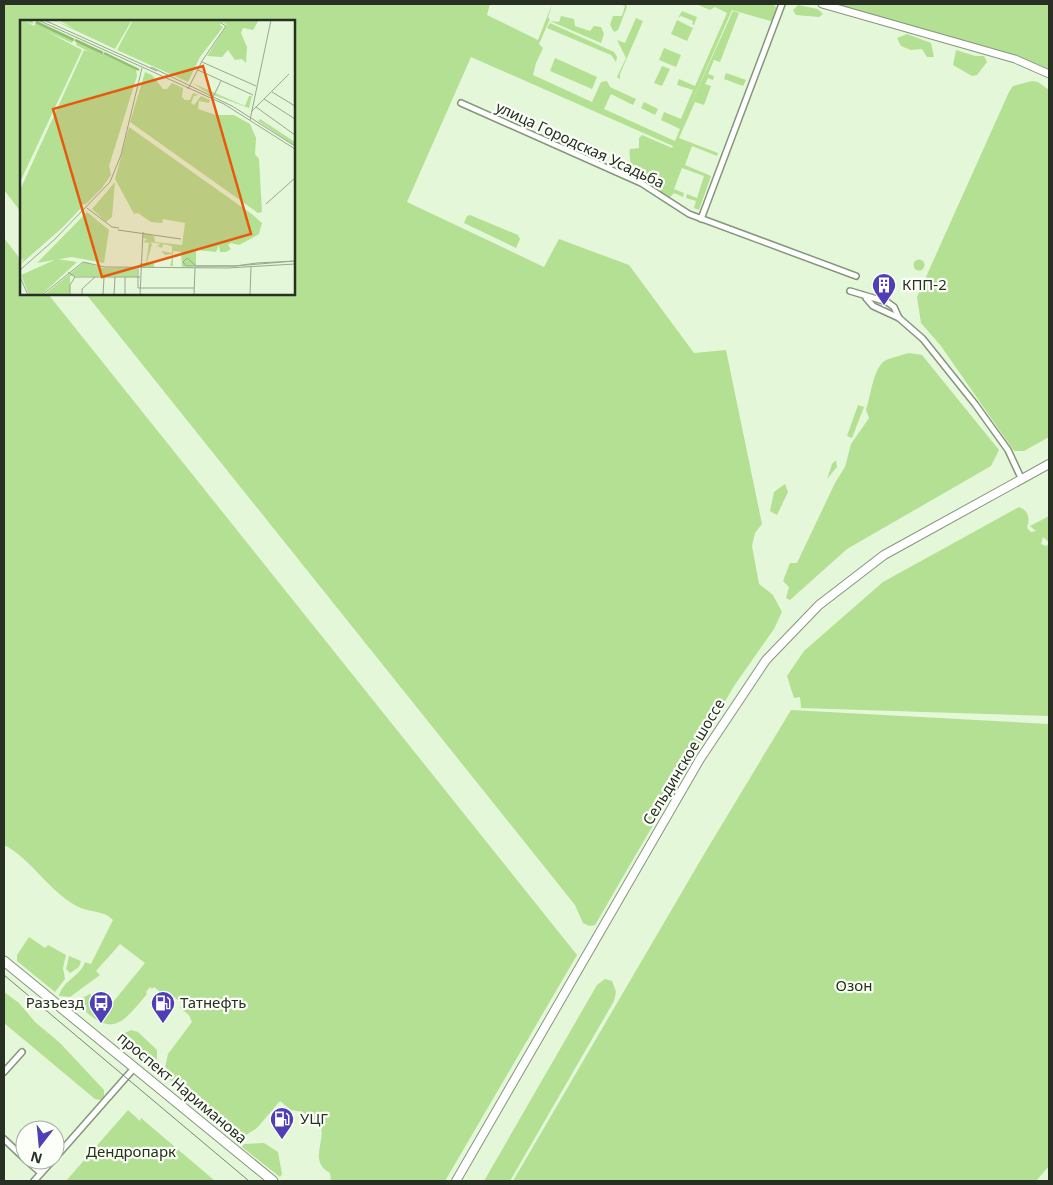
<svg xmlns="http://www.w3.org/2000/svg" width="1053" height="1185" viewBox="0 0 1053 1185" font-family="'Noto Sans',sans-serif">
<rect width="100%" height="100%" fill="#e4f7d8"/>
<g fill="#b3e093">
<path d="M4 4H490L487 15 538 40 552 4 548 18 550 19 539 44 543 48 536 63 533 75 592 102 601 82 607 81 610 87 636 99 633 105 611 94 604 109 675 141 680 129 661 120 664 112 681 119 693 90 677 85 679 79 695 86 727 13 715 7 710 10 696 4H773L778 9 774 22 732 10 690 106 733 11 739 13 720 62 714 60 708 74 714 76 713 80 708 78 705 84 711 86 704 105 695 102 679 138 718 153 717 156 692 146 685 165 711 176 699 210 694 208 696 201 686 198 687 194 697 198 704 176 682 168 674 189 684 193 683 197 674 193 669 198C651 183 626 175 630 149L639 148V138L642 135 672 148 673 146 471 57 407 202 544 267 559 239 629 265 694 353 726 350 762 524 755 533 752 546 759 584 773 595 782 612 774 629 734 686 595 925 589 926 583 923 575 905 86 294H294V21H21V212L4 190Z"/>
<path d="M619 4H626L627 7 618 30 614 32 610 25 613 16H622L625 6Z"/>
<path d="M835 4 1049 5V70L1009 53Z"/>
<path d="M798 5 818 9 823 14 819 17 796 15 793 10Z"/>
<path d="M682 11 697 17 694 25 692 24 693 21 681 16 678 18Z"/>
<path d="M561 16 574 19 575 26 590 31 594 26 601 27 604 34 601 43 550 21 559 22Z"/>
<path d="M636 18 643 21 620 74V79L617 77 626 58 617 40 625 43Z"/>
<path d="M677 20 693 28 687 41 671 34Z"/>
<path d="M550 23 614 52 617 57 616 62 611 55 547 28Z"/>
<path d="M907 34 931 43 934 57H927L922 49 911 50 901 46 897 38Z"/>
<path d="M664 48 681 55 676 67 659 60Z"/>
<path d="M956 50 975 56H984L987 62 977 75 972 76 953 65Z"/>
<path d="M555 58 597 77 592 89 550 71Z"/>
<path d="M662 66 670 69 662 86 654 83Z"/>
<path d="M726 73 746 80 743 86 724 79Z"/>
<path d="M1032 81 1038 82 1049 90V437L1024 451H1014L941 346 921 323 917 297 1009 92 1013 86Z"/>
<path d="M644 102 658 109 655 115 641 108Z"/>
<path d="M470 215 518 235 520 239 516 248 464 223 467 216Z"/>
<path d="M4 238 21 260V294H48L577 955 445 1181H331L330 1173C309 1162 325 1142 321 1128L303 1112 291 1110 280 1101 257 1128 246 1135 233 1137 193 1105 164 1073 168 1054 192 1022 189 1015 180 1008 183 1004 174 997 172 1000 169 999 154 987 152 989 150 987 146 992 147 994C123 1022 113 1040 79 1005L82 998 90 994 109 1007 145 963 120 944 96 971 100 975 70 997 59 996C63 980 81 976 85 962L91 964 113 920C103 910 93 913 81 908 52 896 30 857 4 845Z"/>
<circle cx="919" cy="265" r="5.5"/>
<path d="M909 353 922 355 999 450 991 466 847 549 790 600 786 598 789 587 783 581 790 563H797L835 483 845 467 851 444 869 418 866 410C871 396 873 367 886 360 893 357 902 355 909 353Z"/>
<path d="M858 405 864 407 852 438 847 436Z"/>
<path d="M836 460 837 467 827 479 832 464Z"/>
<path d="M785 484 788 492 777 515 770 511 774 492Z"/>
<path d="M1019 507C1029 511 1030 518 1027 528L1031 532 1036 531 1030 526 1049 516V542L1043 537 1041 544 1046 546 1049 544V716L801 708 800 697 794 698 787 676 804 651 883 582Z"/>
<path d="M791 710 1049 724V1166L1036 1181H513L703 856Z"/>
<path d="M29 937 45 948 48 945 66 955 63 968 65 979 55 992 17 961V955Z"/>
<path d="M69 956 81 961 79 967 70 973 66 969Z"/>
<path d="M605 979 612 981 616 992 614 1001 510 1181H484L597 985Z"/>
<path d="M4 992 19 1003 35 1022 60 1043 104 1090V1097L100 1100 95 1099 4 1023Z"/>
<path d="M131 1030 138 1032 157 1050V1059L153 1065H148L123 1045V1034Z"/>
<path d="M128 1110 140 1121 141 1118 215 1181H66Z"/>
<path d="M264 1143 278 1152 282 1174 280 1177 242 1147 244 1144Z"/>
</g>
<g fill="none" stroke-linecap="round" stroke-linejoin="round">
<g stroke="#85977a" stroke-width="8">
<g id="minor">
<path d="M461 103 641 183 689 214 856 276"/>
<path d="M701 219 782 4"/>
<path d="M850 291 887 302 894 307 899 318 923 339 975 404 1008 450 1022 480"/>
<path d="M866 298 873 306 899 318"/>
<path d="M4 1072 22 1052"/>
<path d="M4 1139 25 1159"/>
<path d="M55 1158 135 1067"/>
<path d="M26 1160 41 1173"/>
<path d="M34 1181 53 1160"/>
</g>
</g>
<g stroke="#85977a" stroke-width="9">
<path id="tertiary" d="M822 4 1015 59 1049 74"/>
</g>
<g stroke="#85977a" stroke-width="10">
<path id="secondary" d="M456 1181 700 759 766 660 819 605 884 555 1049 464"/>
</g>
<g stroke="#85977a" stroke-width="11">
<path id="primary" d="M4 961 273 1181"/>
</g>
<use href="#minor" stroke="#fff" stroke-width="5"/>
<use href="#tertiary" stroke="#fff" stroke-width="7"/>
<use href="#secondary" stroke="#fff" stroke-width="8"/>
<use href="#primary" stroke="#fff" stroke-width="9"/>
<path stroke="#798571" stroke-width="1" d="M4 975 249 1181"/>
</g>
<defs>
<g id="building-pin" transform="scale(1.25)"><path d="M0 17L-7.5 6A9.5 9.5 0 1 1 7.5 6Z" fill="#4f3eb6" stroke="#fbfff8"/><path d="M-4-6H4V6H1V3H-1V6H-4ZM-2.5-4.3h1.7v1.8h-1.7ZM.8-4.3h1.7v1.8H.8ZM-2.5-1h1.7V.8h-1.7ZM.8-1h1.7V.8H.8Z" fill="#fff"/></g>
<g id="bus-pin" transform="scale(1.25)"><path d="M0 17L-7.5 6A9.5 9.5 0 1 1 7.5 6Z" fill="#4f3eb6" stroke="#fbfff8"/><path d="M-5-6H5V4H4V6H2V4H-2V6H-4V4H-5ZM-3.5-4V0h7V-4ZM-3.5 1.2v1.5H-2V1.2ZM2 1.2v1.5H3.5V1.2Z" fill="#fff"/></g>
<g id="fuel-pin" transform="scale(1.25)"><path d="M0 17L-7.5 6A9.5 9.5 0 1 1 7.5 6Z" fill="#4f3eb6" stroke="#fbfff8"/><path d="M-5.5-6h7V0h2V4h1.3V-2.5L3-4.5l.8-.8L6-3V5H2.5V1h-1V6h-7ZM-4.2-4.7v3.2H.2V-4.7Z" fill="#fff"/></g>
</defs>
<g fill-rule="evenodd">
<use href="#building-pin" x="884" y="285"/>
<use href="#bus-pin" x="101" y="1003"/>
<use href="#fuel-pin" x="163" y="1003"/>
<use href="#fuel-pin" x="282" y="1119"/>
</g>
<g text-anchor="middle" stroke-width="4.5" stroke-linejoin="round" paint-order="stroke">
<g font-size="15" fill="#283024" stroke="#fbfff8">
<text transform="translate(580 145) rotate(25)" y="5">улица Городская Усадьба</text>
<text transform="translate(684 762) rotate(-59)" y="5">Сельдинское шоссе</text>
<text transform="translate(182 1088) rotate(40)" y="5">проспект Нариманова</text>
</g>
<g font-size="15" fill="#283024" stroke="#fbfff8" text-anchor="start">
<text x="902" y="290">КПП-2</text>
<text x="84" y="1008" text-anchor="end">Разъезд</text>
<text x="180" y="1008">Татнефть</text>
<text x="300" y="1124">УЦГ</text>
</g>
<g font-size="15" fill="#213313" stroke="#fbfff8">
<text x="854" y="991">Озон</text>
<text x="131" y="1157">Дендропарк</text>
</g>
</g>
<g transform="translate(20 20)">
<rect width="275" height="275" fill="#e4f7d8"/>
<path d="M0 0H12L13 4 5 1 14 6 16 2 43 15 53 20 52 23 24 10 62 30 0 162ZM33 0 53 8 38 0H112L95 29ZM113 0H239L233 10 223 8 221 13 227 27 226 43 222 39 215 40 208 30 202 37 187 36 207 5 202 2 200 5 203 7 180 37 168 62 97 30ZM57 21 116 49 117 56 89 146 91 155 82 168 66 184 60 185 62 187 43 207 1 244 4 238 0 241V170L73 150 0 170 64 30 70 32 56 25ZM125 52 132 55 143 69H147L152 63 163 68 162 77 165 80H170L173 73 179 75 174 76 171 83 174 85 181 76 190 80 189 83 179 81 178 89 196 95H214L230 104 236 118 235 134 239 139 242 192 238 193 110 102ZM172 63 225 86 229 76H232L229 88 188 73ZM240 99 275 122V126L238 101ZM109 107 233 195 242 203 239 214 219 225 211 223 208 225 211 229 206 232H200L199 225 196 232 176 230V246L162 247 161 232 153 231V246H150L153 234 145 235 141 231 152 233V226L143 224 142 228 137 226 141 224 130 222 132 224 127 242H134V247H121L120 243H126L129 223 123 222 127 219 123 218V213L134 216 135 222 162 225 165 203 143 199 142 203 131 202 118 193 114 194 95 159ZM95 162 92 197 86 202 72 189ZM67 192 89 210 84 243 52 237 17 243ZM37 239 57 242 21 275H9L1 255ZM64 242 83 248H117V257L50 256V275H24Z" fill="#b3e093"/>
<path fill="none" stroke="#90be6e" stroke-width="2.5" d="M16 2 54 20M55 20 83 33M84 33 119 50"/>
<path fill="none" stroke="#99a790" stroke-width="1" d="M18 0 204 84 275 129M24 0 137 51M182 42 236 66M131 47 212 86 275 126M178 50 233 75M168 69 182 41 206 6 201 3M252 72 275 86M192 79 201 61M244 79 275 99M236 87 275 115M231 92 269 54M230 100 251 0M246 184 275 158M67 188 92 207 99 208M98 210 161 219M275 241 237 243 215 246H176L167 238 163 242 166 246H215L275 241M118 247V268H174M0 250 34 220 90 162 101 135 122 48M48 252 55 257H120M0 257 8 275M105 257V275M22 275 63 242 85 247 208 248 275 244M50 275V265L55 257M62 275V269L75 257M83 275 84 257M94 275 95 257M120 275 123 212M174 275 175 248M230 275 231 247"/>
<path fill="#e8590c" fill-opacity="0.15" stroke="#e8590c" stroke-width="2.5" d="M183 46 231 214 82 257 33 89Z"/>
<rect width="275" height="275" fill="none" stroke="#283024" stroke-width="2.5"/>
</g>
<rect width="1053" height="1185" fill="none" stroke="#283024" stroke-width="10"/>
<g transform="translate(40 1145) rotate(196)"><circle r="24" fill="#fbfff8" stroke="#a7aca3"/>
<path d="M0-4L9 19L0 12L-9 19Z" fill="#4f3eb6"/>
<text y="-8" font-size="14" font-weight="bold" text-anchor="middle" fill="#283024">N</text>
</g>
</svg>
